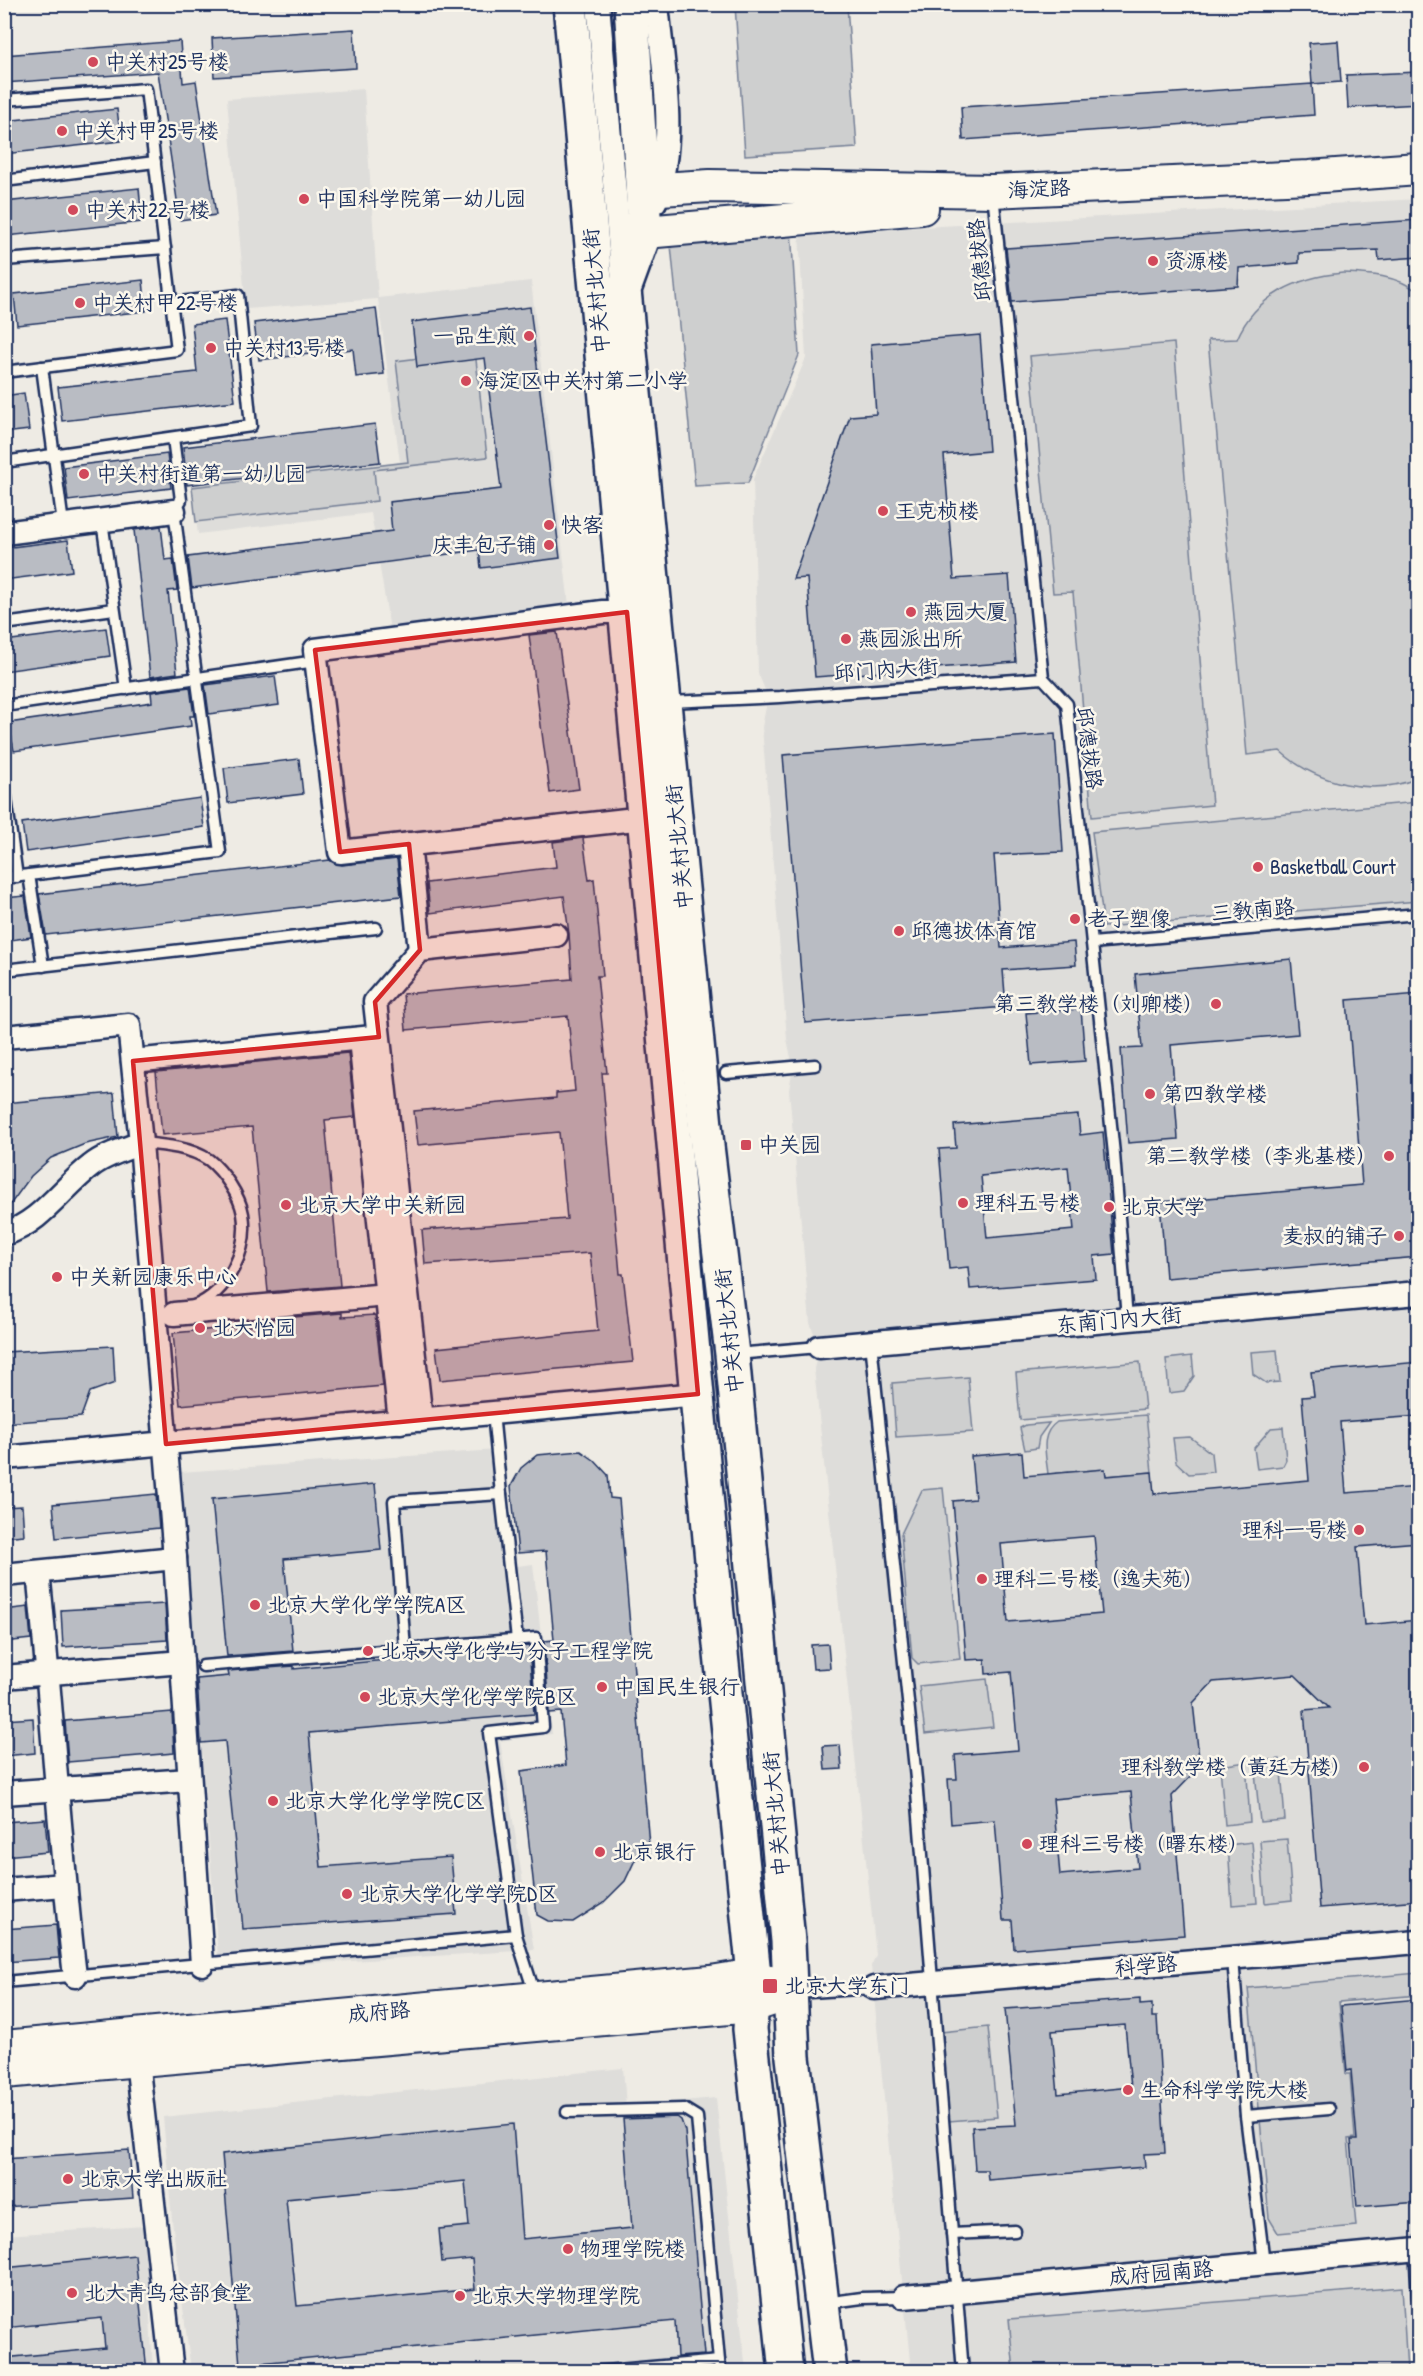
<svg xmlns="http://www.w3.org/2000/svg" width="1423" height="2376" viewBox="0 0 1423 2376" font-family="'Patrick Hand','LXGW WenKai TC',sans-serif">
<rect width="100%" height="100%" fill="#eeebe4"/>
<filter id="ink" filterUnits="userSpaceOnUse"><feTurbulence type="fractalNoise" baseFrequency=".0167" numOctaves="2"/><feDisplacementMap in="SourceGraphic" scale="12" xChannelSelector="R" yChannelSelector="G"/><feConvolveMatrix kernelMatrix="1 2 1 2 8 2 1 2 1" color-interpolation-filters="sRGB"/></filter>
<g filter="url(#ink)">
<g fill="#deddda">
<path d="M364 89 378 298 531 281 570 614 391 636 371 513 198 534 192 487 400 462 378 299 246 309 227 99Z"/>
<path d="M1418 199V2371H911L871 1966 876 1955 814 1369 819 1347 810 1323 789 1090 793 1067 787 1039 762 727 768 697 758 673 753 479 806 358 799 234Z"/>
<path d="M496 1450 510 1567 533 1564 552 1734 500 1741 534 1950 219 1969 180 1472Z"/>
<path d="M623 2068 626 2106 716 2098 746 2371H191L172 2220 163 2117Z"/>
<path d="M145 2226 153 2371 5 2372V2235Z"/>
</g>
<g fill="#cecfcf" stroke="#747f96" stroke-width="1.5">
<path d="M735 5H847L857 148 745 155Z"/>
<path d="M790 214 799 355 748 483 695 486 669 225Z"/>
<path d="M1343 273C1369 274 1397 275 1418 292V778C1372 797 1317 784 1280 751L1247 755 1208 340 1237 339C1256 295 1298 277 1343 273Z"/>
<path d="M1174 343 1212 805 1092 817 1073 592 1053 593 1030 356Z"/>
<path d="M475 351 487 457 374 470 377 501 196 522 192 487 408 462 396 361Z"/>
<path d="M1418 802V901L1104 927 1092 832Z"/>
<path d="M1277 1350 1280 1382 1266 1383 1253 1374 1251 1352Z"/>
<path d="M1192 1356 1194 1376 1184 1391 1169 1393 1166 1359Z"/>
<path d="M1140 1362 1145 1409 1020 1420 1016 1373Z"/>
<path d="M968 1377 973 1432 896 1437 892 1383Z"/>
<path d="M1146 1415 1152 1472 1106 1476 1105 1469 1048 1474C1046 1455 1039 1434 1057 1422Z"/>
<path d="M1049 1423 1039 1437 1037 1448 1025 1450 1020 1428 1026 1425Z"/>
<path d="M1283 1427 1286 1460 1283 1466 1257 1469 1254 1448 1271 1428Z"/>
<path d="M1190 1437 1211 1453 1213 1472 1189 1474 1176 1462 1173 1438Z"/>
<path d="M943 1488 960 1659 918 1664 912 1658 901 1534 922 1490Z"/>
<path d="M987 1679 993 1727 925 1734 919 1686Z"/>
<path d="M1280 1759 1285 1820 1260 1822 1254 1762Z"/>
<path d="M1246 1762 1250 1822 1225 1825 1220 1766Z"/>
<path d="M1287 1839 1292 1900 1265 1903 1260 1841Z"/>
<path d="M1252 1842 1257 1903 1232 1905 1228 1845Z"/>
<path d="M1418 1973V1995L1339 2002 1346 2074H1350L1355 2138 1348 2139 1356 2226 1278 2233 1269 2218 1248 1988Z"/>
<path d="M988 2027 997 2117 949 2121 941 2032Z"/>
<path d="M1402 2287 1407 2371H1014L1009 2319Z"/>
</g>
<g fill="#b9bcc3" stroke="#1b2f5e" stroke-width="1.5" fill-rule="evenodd">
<path d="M354 29 356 68 214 77 212 38Z"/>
<path d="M180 41 183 83 196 81 216 215 180 220 158 72 4 83V55Z"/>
<path d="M1338 41 1341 82 1312 84 1309 43Z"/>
<path d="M1419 72V104L1348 108 1346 75Z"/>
<path d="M1312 84 1314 115 963 140 961 107Z"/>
<path d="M117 109 121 141 4 154V121Z"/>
<path d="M139 188 142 222 6 236 4 202Z"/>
<path d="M1419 220V257L1379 260 1378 250 1299 253V263L1239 268 1238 286 1012 302 1006 248Z"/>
<path d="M143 280 146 311 17 325 14 294Z"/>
<path d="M530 307 560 558 481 568 479 550 192 588 188 557 392 531 389 502 501 489 485 358 417 367 412 322Z"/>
<path d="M376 308 384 374 356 377 353 349 259 360 254 323Z"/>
<path d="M225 320 235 401 62 421 58 387 197 372 192 324Z"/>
<path d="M980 335 989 451 944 455 954 579 1009 575 1016 662 815 677 807 578 793 579 850 416 876 414 871 344Z"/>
<path d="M24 393 29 430 4 433V396Z"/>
<path d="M375 424 380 462 187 485 183 447Z"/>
<path d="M167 454 171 488 68 501 64 467Z"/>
<path d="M161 526 165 560 173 559 177 590 168 591 177 673 150 677 134 530Z"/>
<path d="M68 540 72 571 4 580V548Z"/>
<path d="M106 628 110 656 4 671V641Z"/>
<path d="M557 632 579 789 550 793 529 635Z"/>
<path d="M275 676 279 705 209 714 205 685Z"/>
<path d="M190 687 194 716H190L191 726 14 751 9 723 152 702 151 692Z"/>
<path d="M1055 734 1063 852 994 855 1001 948 1074 942 1076 965 1003 970 1006 1007 805 1023 783 755Z"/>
<path d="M299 759 303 794 228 803 224 768Z"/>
<path d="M200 798 204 827 26 852 22 823Z"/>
<path d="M583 838 589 880 594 879 603 976H597L607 1073H602L620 1274H623L633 1362 440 1380 436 1348 598 1331 590 1253 425 1264 422 1230 567 1219 559 1132 418 1145 414 1111 556 1098V1093L575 1091 568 1016 406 1030 403 994 572 979 569 934 564 896 430 913 427 883 556 867 553 842Z"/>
<path d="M397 859 401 896 46 935 39 894 330 860 342 865Z"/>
<path d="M25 896 31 937 4 941V898Z"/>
<path d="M1291 959 1298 1034 1171 1045 1178 1139 1128 1143 1121 1049 1142 1048 1135 974Z"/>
<path d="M1419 994V1257L1166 1278 1160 1202 1362 1185 1347 1000Z"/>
<path d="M1081 1009 1085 1061 1031 1065 1026 1013Z"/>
<path d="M348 1053 355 1117 325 1120 340 1286 268 1292 252 1127 162 1135 156 1072Z"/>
<path d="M114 1093 118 1137 85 1144 51 1158 31 1176 4 1213V1103Z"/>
<path d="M1078 1115 1080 1135 1103 1132 1114 1254 1094 1256 1096 1279 970 1289 968 1267 949 1269 939 1149 956 1148 954 1125ZM1068 1167 1074 1230 987 1238 981 1176Z"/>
<path d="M342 1313V1317L375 1315 383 1386 180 1405 173 1333 271 1324 270 1319Z"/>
<path d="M113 1346 115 1383 90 1392 81 1417 4 1423V1352Z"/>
<path d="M1419 1362V1416L1340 1422 1346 1493 1419 1487V1542L1357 1547 1364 1625 1419 1620V1900L1320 1908 1304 1710 1329 1708 1295 1675 1213 1682 1193 1703 1200 1767 1172 1796 1184 1935 1014 1949 1012 1920H1003L995 1820 951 1824 948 1779H957L955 1755 1018 1750 1011 1672 986 1674 985 1659 966 1660 953 1501 975 1499 971 1456 1022 1452 1024 1476 1105 1469 1106 1476 1152 1472 1154 1494 1309 1480 1302 1397 1314 1396 1311 1372ZM1094 1536 1102 1614 1008 1622 1001 1544ZM1131 1792 1138 1868 1060 1875 1053 1799Z"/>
<path d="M581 1451 594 1460 608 1475 610 1498 619 1499 650 1856 636 1858 625 1881 603 1903 573 1922 548 1921 537 1915 521 1771 566 1765 561 1712 549 1713 544 1641 554 1640 546 1551 518 1553 511 1486 521 1468 537 1455Z"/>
<path d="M375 1484 381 1550 284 1559 293 1651 227 1656 212 1499Z"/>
<path d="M156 1494 159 1528 56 1538 53 1504Z"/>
<path d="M22 1506 24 1535 4 1537V1507Z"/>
<path d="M165 1604 167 1640 63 1647 61 1610Z"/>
<path d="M28 1607 31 1639 4 1642V1610Z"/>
<path d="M828 1644 830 1668 813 1669 811 1645Z"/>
<path d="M529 1646 534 1714 309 1733 321 1867 451 1857 456 1914 243 1929 225 1741 201 1743 197 1679 229 1676 228 1671 294 1666V1669Z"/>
<path d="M172 1712 174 1753 68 1762 65 1721Z"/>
<path d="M33 1718 35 1753 4 1756V1720Z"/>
<path d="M840 1745 842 1769 825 1770 823 1746Z"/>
<path d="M45 1819 48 1852 4 1856V1822Z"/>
<path d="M56 1925 59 1958 4 1962V1929Z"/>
<path d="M1140 1999V2005L1152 2004V2017H1157L1165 2153 1144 2154 1145 2167 988 2180 987 2170H975L972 2127 1016 2125 1005 2009ZM1125 2025 1131 2087 1058 2094 1052 2031Z"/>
<path d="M1419 1999V2078H1413L1416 2121H1419V2202L1357 2207 1351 2140H1357L1351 2070 1347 2071 1341 2006Z"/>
<path d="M677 2117 681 2120 685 2131 704 2355 677 2357 675 2321 240 2365 222 2154 513 2124 522 2239 632 2228 623 2119ZM465 2181 469 2226 439 2229 442 2262 472 2259 475 2289 297 2306 286 2199Z"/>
<path d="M129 2150 133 2198 4 2207V2159Z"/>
<path d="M135 2255 147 2372H4V2358L105 2348 102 2318 4 2328V2268Z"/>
</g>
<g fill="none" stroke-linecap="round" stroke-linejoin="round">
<g stroke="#1b2f5e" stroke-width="15">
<g id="lane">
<path d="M4 100 146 89 177 350 4 372"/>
<path d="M4 181 155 162"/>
<path d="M993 194 1043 678 1067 704 1114 1154 1127 1319"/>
<path d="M4 260 165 248"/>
<path d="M42 367 63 524"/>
<path d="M4 462 251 426 238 295 172 303"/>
<path d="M102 521 126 689"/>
<path d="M4 624 114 609"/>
<path d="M669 702 780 697 1043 678"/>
<path d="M4 706 316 661"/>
<path d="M4 784 17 877"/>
<path d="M29 875 43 966"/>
<path d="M4 878 220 852 174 511 181 500 173 438"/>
<path d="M1092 943 1418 914"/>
<path d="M4 970 376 928"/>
<path d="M726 1073 815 1065"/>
<path d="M141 1143C163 1145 190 1147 209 1160 223 1171 240 1196 243 1214 249 1249 228 1293 194 1306"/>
<path d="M871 1342 916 1779 963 2372"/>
<path d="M736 1354 819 1347"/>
<path d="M501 1494 517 1640"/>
<path d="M405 1649 394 1501 501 1494 493 1413"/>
<path d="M203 1666 536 1638 543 1727 489 1733 516 1935 535 1995"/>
<path d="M1233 1959 1246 2116 1329 2109"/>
<path d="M4 1982 516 1935"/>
<path d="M795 1993 874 1988"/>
<path d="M567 2112 684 2109 697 2117 719 2361"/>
<path d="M1246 2116 1264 2263"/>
<path d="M952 2234 1015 2231"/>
<path d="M1415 2250 1418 2298"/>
<path d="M825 2303 862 2298 904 2297"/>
<path d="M595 2372 719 2361 720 2372"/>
</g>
</g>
<g stroke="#1b2f5e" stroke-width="27">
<g id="street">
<path d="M598 4 623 282"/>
<path d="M655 202C678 139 663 70 657 4"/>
<path d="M4 533 174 511"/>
<path d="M627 612H603L315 650 340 852 644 818"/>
<path d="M409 844 420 950"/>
<path d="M4 1037 129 1025 141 1143"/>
<path d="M360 1039 400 1422"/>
<path d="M133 1061 373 1037"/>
<path d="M4 1234C41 1223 62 1188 91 1166 104 1155 126 1149 141 1143L175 1558 202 1964"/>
<path d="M174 1314 387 1295"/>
<path d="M819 1347 1418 1293"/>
<path d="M421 1420 375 1002 420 950 556 935"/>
<path d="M4 1458 698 1394"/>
<path d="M38 1572C52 1706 59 1841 75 1976"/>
<path d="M4 1575 175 1558"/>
<path d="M4 1677 182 1662"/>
<path d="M4 1793 189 1780"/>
<path d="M4 1890 64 1885"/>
<path d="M874 1988 1418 1942"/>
<path d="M137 2060 172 2372"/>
<path d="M904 2297 1418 2249"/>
</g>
</g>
<g stroke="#1b2f5e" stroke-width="36">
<g id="secondary">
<path d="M660 189 710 186 993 191 1309 177 1418 169"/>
<path d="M645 232 922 208"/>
<path d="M4 2047 711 1982 754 1975 791 1993"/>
<path d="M4 2072 752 2006 776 1998"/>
</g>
</g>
<g stroke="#1b2f5e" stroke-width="38">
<g id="primary">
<path d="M570 4 717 1615 754 1975 750 2029 786 2372"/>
<path d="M631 4 645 232 624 290 707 1146 732 1354 751 1556 788 1941 793 2057 830 2372"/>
</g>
</g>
<use href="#lane" stroke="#fbf7ec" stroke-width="10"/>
<use href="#street" stroke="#fbf7ec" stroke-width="22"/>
<use href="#secondary" stroke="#fbf7ec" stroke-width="32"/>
<use href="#primary" stroke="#fbf7ec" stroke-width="33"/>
</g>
</g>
<path fill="#d62828" fill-opacity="0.2" stroke="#d62828" stroke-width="4.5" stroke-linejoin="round" d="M627 612 698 1394 166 1444 133 1061 379 1037 375 1002 420 950 409 844 340 852 315 650Z"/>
<g fill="#d1495b" stroke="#fbf7ec" stroke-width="2">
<circle cx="93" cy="62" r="6"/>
<circle cx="62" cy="131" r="6"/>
<circle cx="304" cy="199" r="6"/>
<circle cx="73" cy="210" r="6"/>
<circle cx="1153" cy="261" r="6"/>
<circle cx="80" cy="303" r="6"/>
<circle cx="529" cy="336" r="6"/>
<circle cx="211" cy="348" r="6"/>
<circle cx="466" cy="381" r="6"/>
<circle cx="84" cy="474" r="6"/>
<circle cx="883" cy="511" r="6"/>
<circle cx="549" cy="525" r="6"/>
<circle cx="549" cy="545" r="6"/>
<circle cx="911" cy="612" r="6"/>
<circle cx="846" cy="639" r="6"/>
<circle cx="1258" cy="867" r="6"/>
<circle cx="1075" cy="919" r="6"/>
<circle cx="899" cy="931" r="6"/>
<circle cx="1216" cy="1004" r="6"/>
<circle cx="1150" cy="1094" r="6"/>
<rect x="740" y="1139" width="12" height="12" rx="3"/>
<circle cx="1389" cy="1156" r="6"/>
<circle cx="963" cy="1203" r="6"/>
<circle cx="286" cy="1205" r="6"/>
<circle cx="1109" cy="1207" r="6"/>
<circle cx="1399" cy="1236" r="6"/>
<circle cx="57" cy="1277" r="6"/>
<circle cx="200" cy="1328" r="6"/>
<circle cx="1359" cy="1530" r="6"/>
<circle cx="982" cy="1579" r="6"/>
<circle cx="255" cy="1605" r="6"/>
<circle cx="368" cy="1651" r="6"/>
<circle cx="602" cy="1687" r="6"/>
<circle cx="365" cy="1697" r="6"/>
<circle cx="1364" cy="1767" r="6"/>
<circle cx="273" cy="1801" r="6"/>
<circle cx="1027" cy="1844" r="6"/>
<circle cx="600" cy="1852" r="6"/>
<circle cx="347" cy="1894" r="6"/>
<rect x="762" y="1978" width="16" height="16" rx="3"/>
<circle cx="1128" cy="2090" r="6"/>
<circle cx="68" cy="2179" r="6"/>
<circle cx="568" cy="2249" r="6"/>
<circle cx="72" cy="2293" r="6"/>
<circle cx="460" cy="2296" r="6"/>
</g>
<g text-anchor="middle" stroke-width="5" stroke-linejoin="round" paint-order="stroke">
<g font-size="21" fill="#1b2f5e" stroke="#fbf7ec" text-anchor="start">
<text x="105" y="69">中关村25号楼</text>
<text x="74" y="138">中关村甲25号楼</text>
<text x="316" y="206">中国科学院第一幼儿园</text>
<text x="85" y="217">中关村22号楼</text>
<text x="1165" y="268">资源楼</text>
<text x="92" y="310">中关村甲22号楼</text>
<text x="517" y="343" text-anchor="end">一品生煎</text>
<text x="223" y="355">中关村13号楼</text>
<text x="478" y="388">海淀区中关村第二小学</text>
<text x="96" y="481">中关村街道第一幼儿园</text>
<text x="895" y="518">王克桢楼</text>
<text x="561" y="532">快客</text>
<text x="537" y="552" text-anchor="end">庆丰包子铺</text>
<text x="923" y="619">燕园大厦</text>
<text x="858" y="646">燕园派出所</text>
<text x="1270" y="874">Basketball Court</text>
<text x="1087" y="926">老子塑像</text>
<text x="911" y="938">邱德拔体育馆</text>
<text x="1204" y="1011" text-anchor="end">第三教学楼（刘卿楼）</text>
<text x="1162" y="1101">第四教学楼</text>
<text x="758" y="1152">中关园</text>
<text x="1377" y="1163" text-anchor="end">第二教学楼（李兆基楼）</text>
<text x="975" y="1210">理科五号楼</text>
<text x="298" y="1212">北京大学中关新园</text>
<text x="1121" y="1214">北京大学</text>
<text x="1387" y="1243" text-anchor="end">麦叔的铺子</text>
<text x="69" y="1284">中关新园康乐中心</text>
<text x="212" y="1335">北大怡园</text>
<text x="1347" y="1537" text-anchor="end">理科一号楼</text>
<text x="994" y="1586">理科二号楼（逸夫苑）</text>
<text x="267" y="1612">北京大学化学学院A区</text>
<text x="380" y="1658">北京大学化学与分子工程学院</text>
<text x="614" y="1694">中国民生银行</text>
<text x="377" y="1704">北京大学化学学院B区</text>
<text x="1352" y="1774" text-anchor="end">理科教学楼（黄廷方楼）</text>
<text x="285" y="1808">北京大学化学学院C区</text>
<text x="1039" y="1851">理科三号楼（曙东楼）</text>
<text x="612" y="1859">北京银行</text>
<text x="359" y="1901">北京大学化学学院D区</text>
<text x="784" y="1993">北京大学东门</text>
<text x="1140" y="2097">生命科学学院大楼</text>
<text x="80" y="2186">北京大学出版社</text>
<text x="580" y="2256">物理学院楼</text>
<text x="84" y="2300">北大青鸟总部食堂</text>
<text x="472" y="2303">北京大学物理学院</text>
</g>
<g font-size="21" fill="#1b2f5e" stroke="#fbf7ec">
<text transform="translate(1039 189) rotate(-3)" y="7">海淀路</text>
<text transform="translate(980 260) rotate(-96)" y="7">邱德拔路</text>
<text transform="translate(596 291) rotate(-95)" y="7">中关村北大街</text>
<text transform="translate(886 670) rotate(-4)" y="7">邱门内大街</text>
<text transform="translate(1089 748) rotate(82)" y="7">邱德拔路</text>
<text transform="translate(679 847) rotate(-95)" y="7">中关村北大街</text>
<text transform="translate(1253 910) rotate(-5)" y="7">三教南路</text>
<text transform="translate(1119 1320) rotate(-5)" y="7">东南门内大街</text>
<text transform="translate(729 1331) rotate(-96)" y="7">中关村北大街</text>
<text transform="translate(776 1814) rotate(-95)" y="7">中关村北大街</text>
<text transform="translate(1146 1966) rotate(-5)" y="7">科学路</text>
<text transform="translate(379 2012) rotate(-5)" y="7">成府路</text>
<text transform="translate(1161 2273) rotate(-5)" y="7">成府园南路</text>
</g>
</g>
<rect width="1423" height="2376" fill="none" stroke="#fbf7ec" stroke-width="24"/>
<rect x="12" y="12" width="1399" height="2352" fill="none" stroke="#1b2f5e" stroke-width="2" filter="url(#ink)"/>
</svg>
